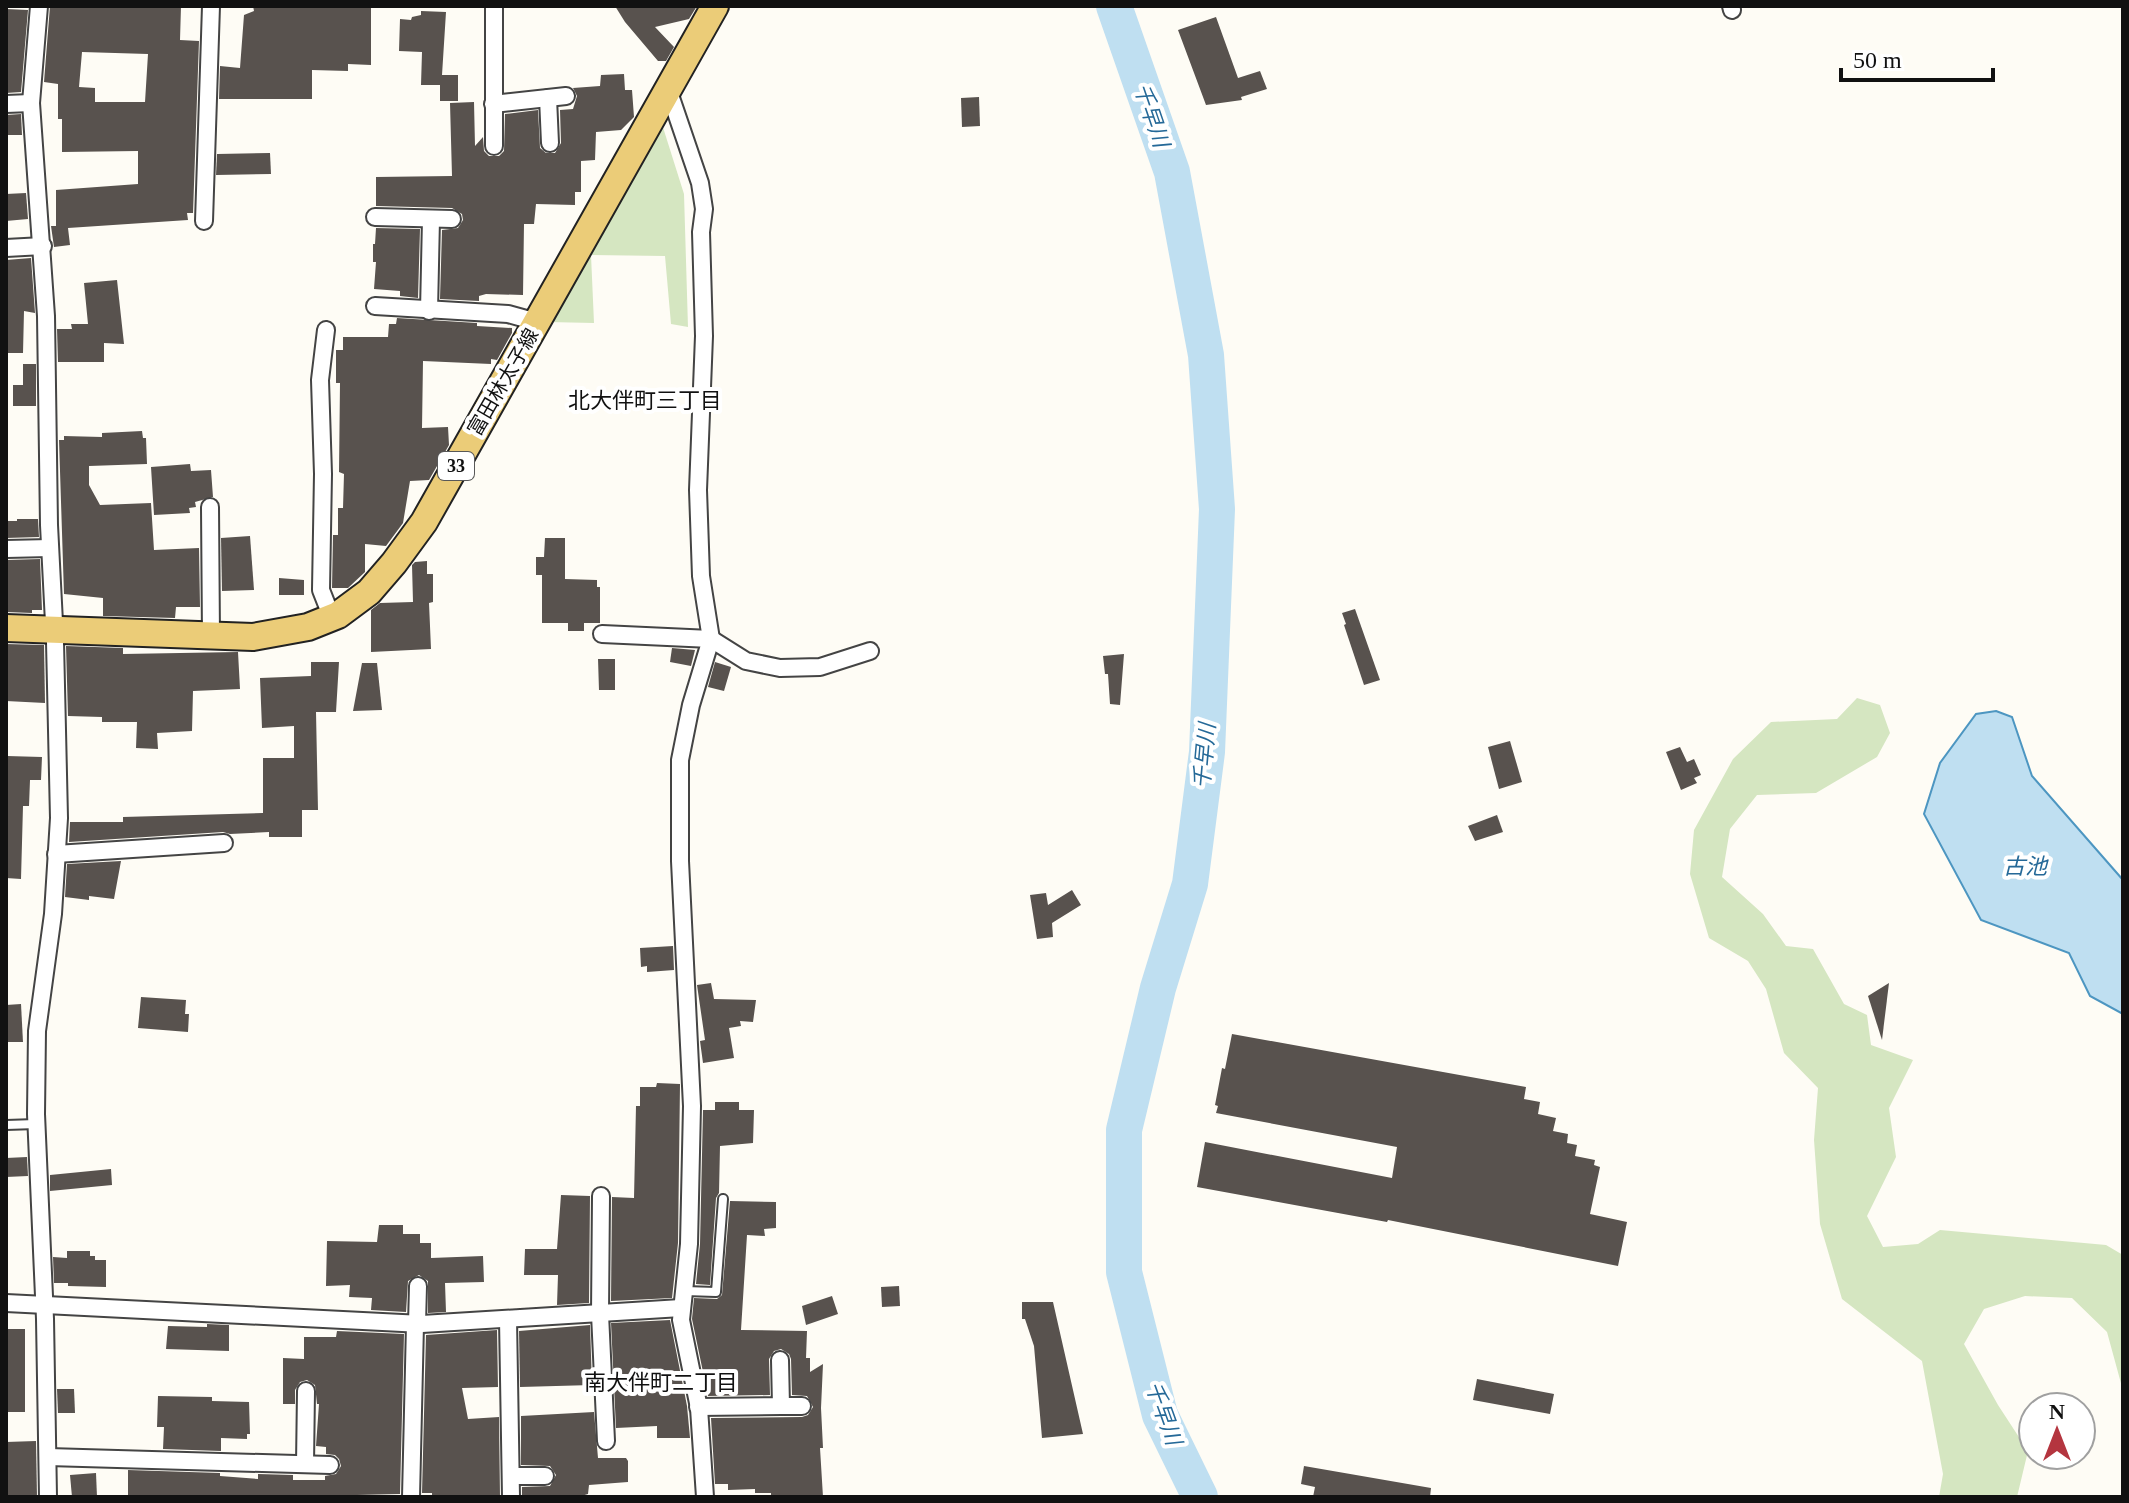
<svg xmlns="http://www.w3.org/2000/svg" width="2129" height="1503" viewBox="0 0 2129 1503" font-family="'Times New Roman','Noto Sans JP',serif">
<rect width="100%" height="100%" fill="#fefcf5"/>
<g fill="#d5e6c1">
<path d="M661 121 684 194 688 327 671 324 665 256 591 255 594 323 548 322Z"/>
<path d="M1857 698 1880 705 1890 733 1877 757 1816 793 1757 795 1730 829 1722 877 1763 914 1786 946 1813 949 1844 1004 1867 1015 1871 1045 1913 1060 1889 1108 1896 1157 1867 1216 1883 1247 1918 1244 1940 1230 2106 1245 2123 1255V1497L2122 1387 2107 1332 2072 1298 2025 1296 1984 1309 1964 1344 1998 1405 2028 1451 2017 1497H1939L1943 1474 1922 1361 1842 1299 1820 1224 1814 1140 1818 1088 1784 1053 1766 989 1748 961 1709 938 1690 874 1694 830 1733 759 1771 722 1837 719Z"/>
</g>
<path fill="#bfdff1" stroke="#4d96c1" stroke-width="2" d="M1996 711 2012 717 2032 776 2123 880V1014L2090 996 2069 953 1981 920 1924 814 1940 763 1976 714Z"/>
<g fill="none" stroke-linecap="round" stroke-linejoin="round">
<path stroke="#bfdff1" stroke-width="36" d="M1114 6 1172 172 1206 355 1217 509 1207 752 1190 884 1158 988 1124 1130V1272L1160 1415 1200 1497"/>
</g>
<g fill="#58524e" fill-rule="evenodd">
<path d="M50 6H181L180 40 199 41 193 213H187L188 220 68 228 70 245 54 247 51 226H56V190L138 184V151L62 152V119H58V84L44 82ZM82 52 148 54 145 102H95V88L79 87Z"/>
<path d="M253 6H371V65L348 64V71L312 70V99H219L220 66 240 68 244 15 254 11Z"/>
<path d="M615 6H697L689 19 655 27 674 47 666 61H658L625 22Z"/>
<path d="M6 9 28 10 21 92 6 93Z"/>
<path d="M421 11 446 12 442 75H458V101H440V85H421L422 52 399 51 400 19 411 20 412 17 421 15Z"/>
<path d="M1216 17 1238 78 1260 71 1267 89 1241 97 1242 100 1206 105 1178 30Z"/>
<path d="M624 74 625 90H632L634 117 621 130 596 132 595 160 581 161V192H575V205L536 204 534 224H524L523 295 486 294 479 296V301L440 299 442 230 458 228 463 220 462 214 452 208 376 206V177L452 176 450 103 474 102 475 146 483 137 484 151 489 156H499L504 151 505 114 538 110 540 148 546 153H555L561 143 560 110 573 109 577 96 573 88 600 86 601 75Z"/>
<path d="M979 97 980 126 962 127 961 98Z"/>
<path d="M21 114 22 135H6V115Z"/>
<path d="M270 153 271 174 216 175 217 154Z"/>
<path d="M26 193 28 219 6 221V194Z"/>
<path d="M376 228 420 229 418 298 400 296V291L374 289 376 262H373V244H375Z"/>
<path d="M31 258 35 313 24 311 23 353H6V260Z"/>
<path d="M117 280 124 344 104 343V362H58L57 329H72L71 324H88L84 283Z"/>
<path d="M397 318 477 323V326L512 328V333L497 360 491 359V364L423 361 422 428 448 427 449 445 429 480 410 481 403 523 386 546 365 544V572L348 588H332L333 535H338V508H343L344 474 339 472 340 383H336V350H343V337H388L389 324H396Z"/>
<path d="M23 364H36V406H13V385H23Z"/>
<path d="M142 431 143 438H146L147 464 89 466V485L100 505 151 503 154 550 199 548 200 607H176L175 618 103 616V598L64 594 59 440H64V436L102 437V433Z"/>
<path d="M190 464 191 471 211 470 213 497 195 502 196 507 189 508 190 513 154 515 151 467Z"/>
<path d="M17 519H38L39 537 6 538V521H17Z"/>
<path d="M250 536 254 590 222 591 221 538Z"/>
<path d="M545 538H565V579L597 580V587H600V623H584V631H568V623H542V575H536V557H544Z"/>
<path d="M40 559 42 610H32V613L6 612V560Z"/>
<path d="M427 561V574H433V602L429 603 431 649 371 652V610L380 603 413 602 412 565 415 562Z"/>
<path d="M279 578 304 580V595H279Z"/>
<path d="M1355 609 1380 680 1364 685 1344 625 1346 624 1342 613Z"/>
<path d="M6 644 44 645 45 703 6 701Z"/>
<path d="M66 646 123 648V654L238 652 240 689 193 691 192 731 157 733 158 749 136 748 137 722H102V717L68 716Z"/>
<path d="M672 648 695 650 691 666 670 662Z"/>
<path d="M1124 654 1120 705 1110 704 1108 674H1105L1103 656Z"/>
<path d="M598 659H615V690H599Z"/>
<path d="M311 662H339L336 712H316L318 810H302V837H269V832L230 834 223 832 69 842 70 822H123V817L263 813V758H294V726L262 728 260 678 311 676Z"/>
<path d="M715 662 731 667 724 691 708 687Z"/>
<path d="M362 663H377L382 710 353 711Z"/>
<path d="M1510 741 1522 782 1499 789 1488 747Z"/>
<path d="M1680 747 1687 762 1694 759 1701 775 1694 778 1697 783 1681 790 1666 752Z"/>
<path d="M7 756 42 757 41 780H30L29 806H23L21 879 6 878Z"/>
<path d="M1497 815 1503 832 1475 841 1468 826Z"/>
<path d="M121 861 114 899 89 896V900L65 897 67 864Z"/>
<path d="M1072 890 1081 905 1052 923 1053 937 1037 939 1030 895 1046 893 1048 905Z"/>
<path d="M673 946 674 970 647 972V966L641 967 640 948Z"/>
<path d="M711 983 714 999 756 1000 753 1022 740 1021 741 1026 729 1028 734 1058 703 1063 700 1041 705 1040 697 985Z"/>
<path d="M1889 983 1882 1040 1868 996Z"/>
<path d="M141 997 186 1000 185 1014H189L188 1032 138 1028Z"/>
<path d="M21 1004 23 1042H6V1005Z"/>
<path d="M1232 1034 1526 1087 1524 1099 1540 1102 1538 1114 1556 1118 1553 1131 1568 1134 1567 1143 1577 1145 1575 1156 1595 1160 1594 1165 1600 1167 1590 1214 1627 1222 1618 1266 1388 1220 1387 1222 1197 1187 1205 1142 1392 1178 1397 1147 1216 1113 1218 1106 1215 1105 1222 1068 1225 1069Z"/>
<path d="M657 1083 680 1084 678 1243 672 1298 611 1301 612 1197 634 1198 636 1106H640V1087H656Z"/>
<path d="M715 1102H739V1110H754L753 1143 720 1146 719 1193 716 1198 710 1285 696 1284 700 1244 703 1110H715Z"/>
<path d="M27 1157 28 1176 6 1177V1158Z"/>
<path d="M111 1169 112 1185 50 1191V1175Z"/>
<path d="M561 1195 590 1196 589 1303 557 1305 558 1275H524L525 1249H557Z"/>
<path d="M730 1201 776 1202V1228L764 1229 765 1236 747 1235 741 1330 807 1331 806 1358H810V1372L823 1364 821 1408 823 1448H820L823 1497H771V1493H755V1489L728 1490V1484H715L711 1418 802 1417 808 1415 813 1407 807 1396 792 1395 791 1359 789 1354 781 1349 774 1351 769 1359 770 1395 708 1396 692 1319 694 1298 717 1299 722 1295Z"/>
<path d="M379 1225H403V1234H420V1243H431V1258L483 1256 484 1282 445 1283 446 1312 428 1313V1281L419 1275 408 1281 406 1312 371 1310 372 1298 349 1297 350 1285 326 1286 327 1241 377 1242Z"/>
<path d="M67 1251H90V1256H95V1260H106V1287L68 1286V1283H54L53 1257 67 1258Z"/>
<path d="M899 1286 900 1306 882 1307 881 1287Z"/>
<path d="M832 1296 838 1314 806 1325 802 1306Z"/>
<path d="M1022 1302H1053L1083 1434 1042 1438 1034 1346 1025 1319H1022Z"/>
<path d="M670 1320 687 1406 690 1438H657V1426L616 1428 611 1323Z"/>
<path d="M207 1324 229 1325V1351L166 1349 168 1326 207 1327Z"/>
<path d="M590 1325 592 1385 520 1387 519 1331Z"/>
<rect x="6" y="1329" width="19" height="83"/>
<path d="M497 1330 498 1387 462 1388 468 1419 499 1417 500 1497H432V1493H422L426 1335Z"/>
<path d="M337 1331 404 1334 400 1494 357 1495V1497H128V1470L220 1473V1476L258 1479V1474L293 1475V1480H325V1476L336 1474 341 1466 339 1459 335 1455 326 1454V1447L316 1446 319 1404H317L315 1385 307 1380 300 1382 295 1390V1404H283V1358L304 1359V1337H336Z"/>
<path d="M1477 1379 1554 1394 1550 1414 1473 1400Z"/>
<path d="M57 1389H74L75 1413H58Z"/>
<path d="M158 1396 212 1397V1401L249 1402 250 1434H247V1439L221 1438V1451L163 1449 164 1427H157Z"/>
<path d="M594 1412 598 1458H626L628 1461V1482L589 1485 588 1494 578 1497H522V1487L550 1486 556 1475 550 1466 521 1465V1416Z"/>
<path d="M36 1441 37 1497H6V1442Z"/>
<path d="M1304 1466 1431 1488 1430 1497H1313L1315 1487 1301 1484Z"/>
<path d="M96 1473 97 1497H72L70 1475Z"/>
</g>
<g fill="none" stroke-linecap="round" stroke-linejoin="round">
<g stroke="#444" stroke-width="12">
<g id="service">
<path d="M6 1125 36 1124"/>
<path d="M685 1291 716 1292 723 1199"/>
</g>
</g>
<g stroke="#444" stroke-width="20">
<g id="minor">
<path d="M39 6 31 103 46 316 49 525 55 642 59 818 53 914 37 1031 36 1114 45 1319 48 1497"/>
<path d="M494 6V146"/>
<path d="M1731 6 1732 10"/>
<path d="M668 89 700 183 704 209 701 232 704 336 698 490 701 576 711 639 691 705 680 760V861L692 1106 689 1244 681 1320 699 1408 705 1497"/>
<path d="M548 98 550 143"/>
<path d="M6 104 31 103"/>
<path d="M493 104 566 96"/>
<path d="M375 217 452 219"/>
<path d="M204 221 211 6"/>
<path d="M6 248 43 246"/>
<path d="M375 306 508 314 537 322"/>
<path d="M429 311 431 219"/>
<path d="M326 330 320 380 323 474 321 590 332 618"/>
<path d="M210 507 211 636"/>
<path d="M6 549 50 548"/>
<path d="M602 634 711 639 746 661 780 668 820 667 870 651"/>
<path d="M56 854 224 843"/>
<path d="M601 1196 600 1314 606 1441"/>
<path d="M6 1303 422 1324 681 1308"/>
<path d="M508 1319 511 1497"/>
<path d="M417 1324 418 1286"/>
<path d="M781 1406H802"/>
<path d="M698 1407 781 1406 780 1360"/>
<path d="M48 1457 330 1465"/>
<path d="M305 1464 306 1391"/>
<path d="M512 1476H545"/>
<path d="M411 1497 415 1324"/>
</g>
</g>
<g stroke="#222" stroke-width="30">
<path id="primary" d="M6 628 253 637 308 627 338 615 369 592 394 563 424 522 715 6"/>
</g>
<use href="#service" stroke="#fff" stroke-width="8"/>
<use href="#minor" stroke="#fff" stroke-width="16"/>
<use href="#primary" stroke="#ebcc78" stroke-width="26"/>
</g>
<g text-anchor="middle" stroke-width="8" stroke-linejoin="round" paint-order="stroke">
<rect fill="#fff" stroke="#585858" stroke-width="2" x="438" y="452" width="36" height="28" rx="6"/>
<g font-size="18" font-weight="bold" fill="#111">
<text x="456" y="472">33</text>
</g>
<g font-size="20" fill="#111" stroke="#fff">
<text transform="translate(503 382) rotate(-60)" y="7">富田林太子線</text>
</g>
<g font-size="22" font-style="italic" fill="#256998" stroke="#fff">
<text transform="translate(1152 115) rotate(71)" y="8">千早川</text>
<text transform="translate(1204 756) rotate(-85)" y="8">千早川</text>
<text x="2025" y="874">古池</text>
<text transform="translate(1164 1413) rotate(70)" y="8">千早川</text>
</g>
<g font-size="22" fill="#111" stroke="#fff">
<text x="645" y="408">北大伴町三丁目</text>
<text x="661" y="1390">南大伴町二丁目</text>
</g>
</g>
<rect width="2129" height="1503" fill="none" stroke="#111111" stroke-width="16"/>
<g transform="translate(2057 1431)"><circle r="38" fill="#ffffff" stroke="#a0a0a0" stroke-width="2"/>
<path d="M0-6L14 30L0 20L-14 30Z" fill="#b4353f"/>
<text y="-12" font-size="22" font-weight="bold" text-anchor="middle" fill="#111111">N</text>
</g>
<path d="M1841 68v12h152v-12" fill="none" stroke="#111111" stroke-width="4"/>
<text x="1853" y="68" font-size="24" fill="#111111" stroke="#ffffff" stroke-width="6" paint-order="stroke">50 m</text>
</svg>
